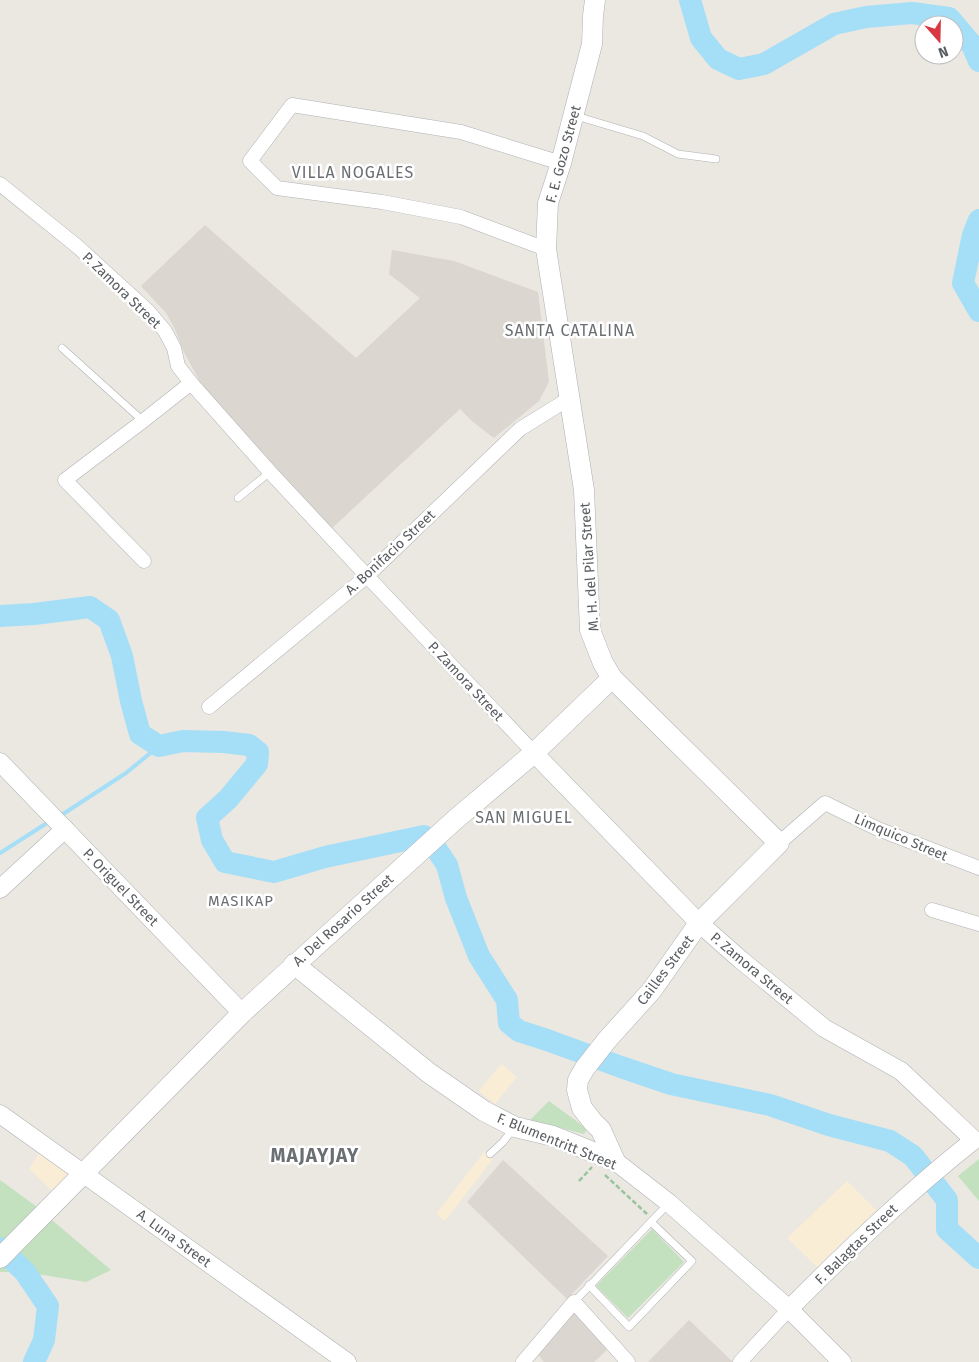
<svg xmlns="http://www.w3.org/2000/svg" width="979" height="1362" viewBox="0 0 979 1362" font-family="'Fira Sans',sans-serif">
<rect width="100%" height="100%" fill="#ebe7e1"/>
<g fill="#faedd6">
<path d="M501 1064 517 1077 495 1104 479 1091Z"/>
<path d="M40 1152 72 1173 52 1191 29 1169Z"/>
<path d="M484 1152 493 1159 445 1221 436 1214Z"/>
<path d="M847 1181 876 1210 817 1267 787 1238Z"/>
</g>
<g fill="#dbd6cf">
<path d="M205 225 356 358 420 298 389 274 392 250 454 261 538 292 549 382 539 401 494 438 473 422 460 409 329 531 201 384 184 352 174 327 166 313 141 286Z"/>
<path d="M503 1160 608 1256 567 1299 467 1202Z"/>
<path d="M573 1309 611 1346 594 1362H544L536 1352Z"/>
<path d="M689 1320 733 1362H648Z"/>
</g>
<g fill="#c3e1bf">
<path d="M549 1101 587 1129 584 1134 530 1120Z"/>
<path d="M979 1159V1201L958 1176Z"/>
<path d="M0 1180 33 1204 111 1270 86 1282 25 1272H0Z"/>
<path d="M652 1229 684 1262 628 1318 596 1286Z"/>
</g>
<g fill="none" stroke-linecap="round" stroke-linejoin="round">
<g stroke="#a5dff7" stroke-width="4">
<path d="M60 816 126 773 159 746"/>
<path d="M0 853 47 823"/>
</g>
<g stroke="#a5dff7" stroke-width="22">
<path d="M690 0 701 38 718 59 739 69 764 64 834 24 866 17 912 13 949 18 972 45 979 61"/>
<path d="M979 220 973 235 963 283 979 311"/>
<path d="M0 616 34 614 90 607 109 620 122 656 131 701 140 734 159 746 183 741 224 742 249 745 258 752 257 764 228 799 207 818 212 840 225 862 274 872 325 857 424 836 435 847 447 865 456 898 479 956 507 1000 509 1023 519 1031 547 1040 621 1067 671 1084 770 1105 829 1125 890 1141 913 1156 947 1200V1229L979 1258"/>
<path d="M0 1248 25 1272 48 1306 44 1340 34 1362"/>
</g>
<g stroke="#aeb2b5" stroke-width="8">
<g id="service">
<path d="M576 116 643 136 678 154 716 159"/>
<path d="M62 348 143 421"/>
<path d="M238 498 270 472"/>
<path d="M490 1154 503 1142 513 1129"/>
<path d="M589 1285 629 1327 692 1261 651 1222"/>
<path d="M574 1302 669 1203"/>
</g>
</g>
<g stroke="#aeb2b5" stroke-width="15">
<g id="minor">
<path d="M0 184 78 247 148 311 165 331 174 348 178 366 191 383 270 472 367 576 534 753"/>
<path d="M546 249 461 217 382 202 277 188 250 161 292 105 461 132 561 163"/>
<path d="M144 561 65 480 143 421 191 383"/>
<path d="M209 707 367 576 520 429 570 398"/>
<path d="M779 843 825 803 878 829 979 868"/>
<path d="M932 910 979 924"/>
<path d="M523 1362 574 1302 628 1362"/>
<path d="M740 1362 789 1309"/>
</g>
</g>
<g stroke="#aeb2b5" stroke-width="19">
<g id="tertiary">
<path d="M534 753 699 923 741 960 824 1028 901 1071 974 1140C908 1192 848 1250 789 1309"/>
<path d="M0 762 242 1013"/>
<path d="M0 889 65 829"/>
<path d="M0 1114 347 1362"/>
<path d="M615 1161 669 1203 789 1309 842 1362"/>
</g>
</g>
<g stroke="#adb1b5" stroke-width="21">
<g id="secondary">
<path d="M595 0 593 16 592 44 561 163 548 203 546 249 584 490 590 630 603 663 612 678 779 843 699 923 652 990 607 1040 585 1068 578 1080 577 1090 582 1108 593 1122 601 1130 615 1161"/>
<path d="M294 964 429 1073 484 1111 515 1127 553 1136 615 1161"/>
<path d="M0 1258 242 1013 457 818 534 753 612 678"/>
</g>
</g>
<g stroke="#9ac4a0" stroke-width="2.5" stroke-dasharray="5 2.5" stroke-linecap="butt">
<path d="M605 1175 647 1214"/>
<path d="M579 1181 592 1167"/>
</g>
<use href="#service" stroke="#fff" stroke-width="7"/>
<use href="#minor" stroke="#fff" stroke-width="14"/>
<use href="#tertiary" stroke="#fff" stroke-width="18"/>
<use href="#secondary" stroke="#fff" stroke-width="20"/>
</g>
<g text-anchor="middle" stroke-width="5" stroke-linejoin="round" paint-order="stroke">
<g font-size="14" fill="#595d60" stroke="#fff">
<text transform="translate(563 154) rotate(-75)" y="5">F. E. Gozo Street</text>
<text transform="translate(122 290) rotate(44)" y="5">P. Zamora Street</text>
<text transform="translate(390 552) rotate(-43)" y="5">A. Bonifacio Street</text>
<text transform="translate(589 567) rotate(-94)" y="5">M. H. del Pilar Street</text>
<text transform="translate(466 681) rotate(47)" y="5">P. Zamora Street</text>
<text transform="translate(901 837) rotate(23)" y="5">Limquico Street</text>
<text transform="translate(121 887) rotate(46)" y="5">P. Origuel Street</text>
<text transform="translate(343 920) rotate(-42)" y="5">A. Del Rosario Street</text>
<text transform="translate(752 968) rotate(40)" y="5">P. Zamora Street</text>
<text transform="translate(665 970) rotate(-53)" y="5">Cailles Street</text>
<text transform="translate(557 1141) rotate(22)" y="5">F. Blumentritt Street</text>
<text transform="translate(174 1238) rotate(36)" y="5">A. Luna Street</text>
<text transform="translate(856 1244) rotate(-44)" y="5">F. Balagtas Street</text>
</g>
<g font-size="15" letter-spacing="1" fill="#6a6f72" stroke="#fff">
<text x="241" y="906">MASIKAP</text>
</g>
<g font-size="16" letter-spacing="1" fill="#6a6f72" stroke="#fff">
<text x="353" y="178">VILLA NOGALES</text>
<text x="570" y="336">SANTA CATALINA</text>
<text x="524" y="823">SAN MIGUEL</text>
</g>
<g font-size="19" font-weight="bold" letter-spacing="1" fill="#6a6f72" stroke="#fff">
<text x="315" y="1162">MAJAYJAY</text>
</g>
</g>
<g transform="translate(939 40) rotate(160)"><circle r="24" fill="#ffffff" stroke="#bdbebf"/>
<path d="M0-4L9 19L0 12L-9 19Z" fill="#d93842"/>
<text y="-8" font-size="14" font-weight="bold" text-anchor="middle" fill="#595d60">N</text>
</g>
</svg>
